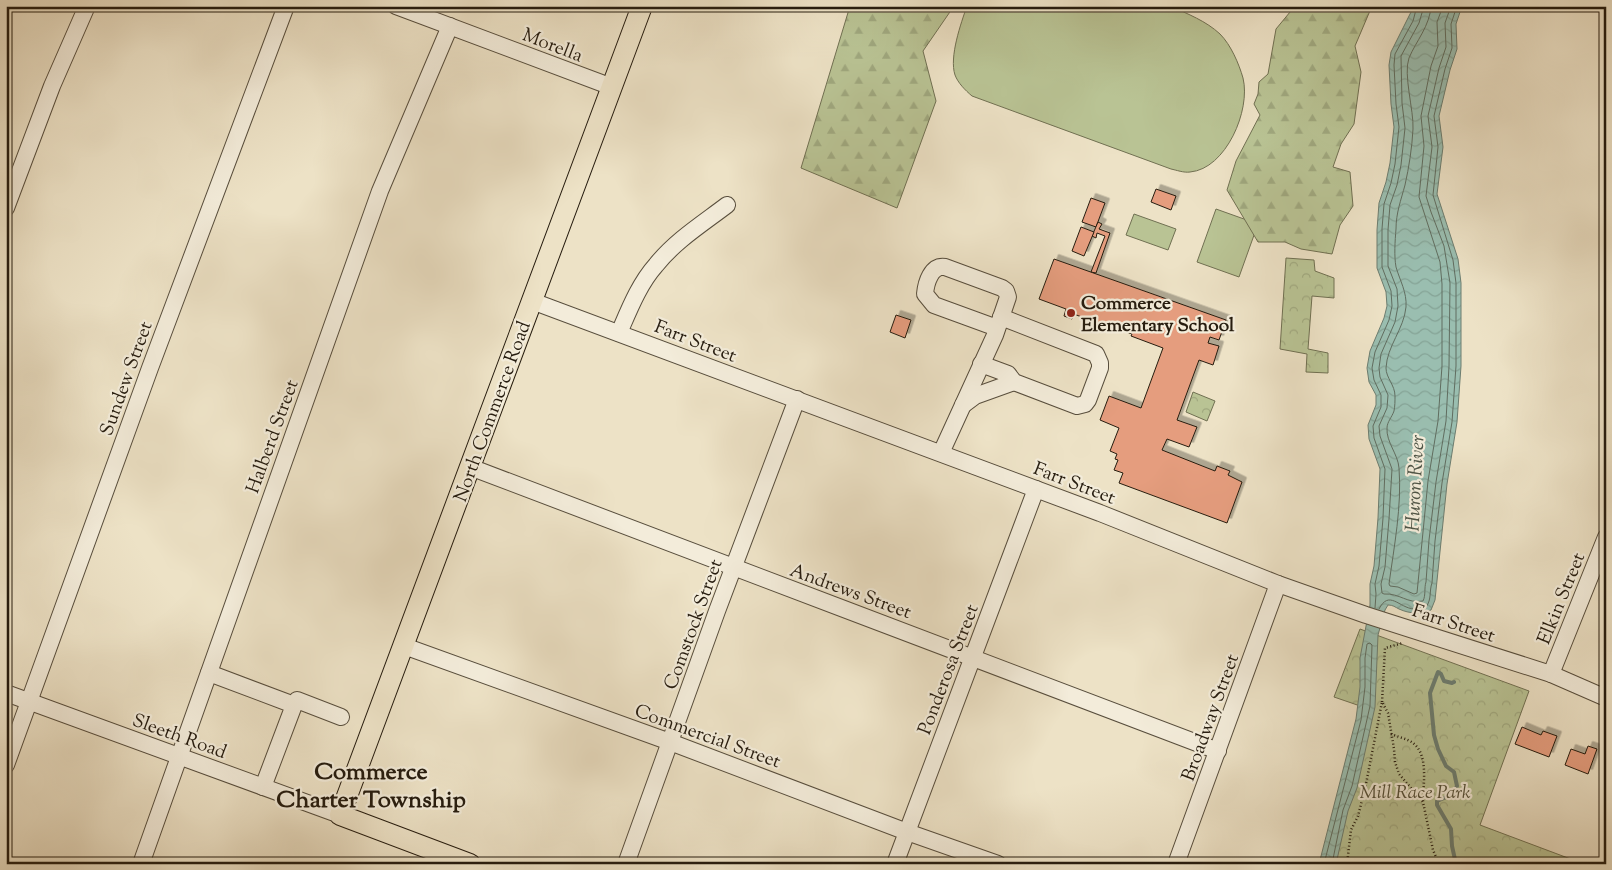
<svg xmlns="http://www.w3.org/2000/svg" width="1612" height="870" viewBox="0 0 1612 870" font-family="'Sorts Mill Goudy',serif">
<defs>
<pattern id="forest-firs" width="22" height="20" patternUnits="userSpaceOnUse" patternTransform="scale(1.25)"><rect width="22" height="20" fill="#b9c394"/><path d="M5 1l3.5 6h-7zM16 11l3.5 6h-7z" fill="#9fa77e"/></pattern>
<pattern id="park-crowns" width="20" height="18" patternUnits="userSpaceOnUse" patternTransform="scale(1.25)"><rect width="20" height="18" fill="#b9c394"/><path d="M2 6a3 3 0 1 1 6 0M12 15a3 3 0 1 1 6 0" fill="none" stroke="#9fa77e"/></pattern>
<pattern id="water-waves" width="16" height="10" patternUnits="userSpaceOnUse" patternTransform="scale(1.25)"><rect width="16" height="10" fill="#9abeb0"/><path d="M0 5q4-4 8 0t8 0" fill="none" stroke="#85a396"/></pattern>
<filter id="shadow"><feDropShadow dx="4.5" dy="-4.5" stdDeviation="0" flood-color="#0004"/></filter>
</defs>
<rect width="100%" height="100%" fill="#ede2c6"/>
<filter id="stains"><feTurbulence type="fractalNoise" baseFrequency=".004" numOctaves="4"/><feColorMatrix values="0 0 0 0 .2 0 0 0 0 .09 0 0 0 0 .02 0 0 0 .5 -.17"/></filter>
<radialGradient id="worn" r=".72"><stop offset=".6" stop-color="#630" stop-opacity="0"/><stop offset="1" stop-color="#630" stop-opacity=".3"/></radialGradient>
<g fill="#b9c394" stroke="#707052">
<path d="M967 6H1170C1188 14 1206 21 1220 34 1231 45 1239 64 1243 78 1251 110 1226 169 1190 172 1184 173 1176 170 1171 169L972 96C965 90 958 83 955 75 949 57 961 23 967 6Z"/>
<path d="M1216 209 1258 224 1239 277 1197 262Z"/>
<path d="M1134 214 1176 229 1168 250 1126 235Z"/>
</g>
<g fill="url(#forest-firs)" stroke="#707052">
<path d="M850 6H954L923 51 936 101 897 208 801 168Z"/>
<path d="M1295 6H1372L1355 46 1361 72 1354 124 1341 144 1333 167 1350 172 1353 206 1340 225 1332 254 1301 249 1285 242H1258L1227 190 1236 161 1260 115 1254 104 1258 94 1259 82 1268 74 1276 29Z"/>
</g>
<g fill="url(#park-crowns)" stroke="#707052">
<path d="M1286 258 1314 260 1315 271 1334 278V298L1312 296 1308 349 1328 353V373L1306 372 1307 354 1280 349Z"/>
<path d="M1193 392 1215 401 1207 421 1186 412Z"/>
<path d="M1360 629 1529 691 1480 825 1584 864H1331L1369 709 1334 697Z"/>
</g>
<path fill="url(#water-waves)" stroke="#6c7d70" d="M1414 6H1462L1456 24 1457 49 1450 70 1439 116 1443 147 1437 194 1458 259 1461 283V366L1457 422 1447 484 1435 600 1431 610C1420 614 1410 614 1399 609 1395 607 1393 605 1388 605L1385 610 1378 635 1375 707 1357 788 1348 811 1336 864H1319L1356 719 1360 687V658L1370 605V584L1374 566 1378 518 1380 469 1369 439 1368 425 1376 405V395L1369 382 1367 368 1370 351 1384 318 1387 306 1386 292 1377 268V230L1379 203 1386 182 1390 163 1394 127 1391 104 1389 65 1391 52Z"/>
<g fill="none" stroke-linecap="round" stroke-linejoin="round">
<g stroke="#606d60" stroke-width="1">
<path d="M1424 6 1419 23 1401 56 1402 103 1405 128 1401 165 1397 185 1390 205 1388 230V266L1397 289 1398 306 1395 322 1381 354 1379 368 1380 377 1388 395 1387 408 1379 426 1380 436 1392 469 1389 519 1385 567 1381 584 1382 593 1384 594C1400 593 1407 604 1423 601 1426 595 1424 588 1426 582L1429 540 1436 482 1446 421 1449 366 1450 283 1444 246 1431 212 1426 196 1432 147 1428 116 1439 68 1446 47 1445 23 1451 6"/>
<path d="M1431 6C1430 26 1416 41 1409 58 1403 74 1414 111 1413 129 1412 148 1409 167 1405 185 1401 200 1396 213 1396 229 1395 241 1394 256 1396 267 1400 281 1407 292 1406 307 1404 329 1387 346 1386 368 1386 378 1395 385 1395 396 1395 401 1395 406 1394 411 1392 417 1387 422 1387 428 1386 442 1398 454 1399 468 1402 506 1394 547 1389 584L1390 586 1398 587 1414 594 1417 593 1428 481 1438 421 1442 366V284L1440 262 1419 197 1424 146 1421 116 1431 66 1438 46 1437 22 1443 6"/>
<path d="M1375 608 1376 594 1375 584 1379 566 1383 518 1385 469 1374 438 1373 426 1381 407V395L1374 380 1372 368 1375 352 1389 320 1392 306 1391 291 1382 267V229L1384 204 1391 183 1395 164 1399 127 1396 104 1394 65 1395 54 1413 21 1417 6"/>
<path d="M1379 609C1389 589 1399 608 1414 609 1418 609 1422 607 1426 607 1432 599 1429 591 1432 583L1435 541 1442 483 1452 422 1456 366V283L1453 260 1433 195 1438 147 1434 116 1445 69 1452 48 1451 24 1457 6"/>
<path d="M1324 864 1361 720 1365 687V658L1367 644 1370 643 1372 645 1370 706 1352 786 1343 810 1332 864"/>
</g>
<path stroke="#6c7d70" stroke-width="4" d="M1454 682 1452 683 1444 681 1441 674 1438 672 1430 693 1434 735 1438 749 1446 766 1454 772 1457 786 1451 795 1437 801V805L1451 829 1452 846 1456 864"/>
</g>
<g fill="#e59d7e" stroke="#261c0f" filter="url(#shadow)">
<path d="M1156 189 1176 196 1171 210 1151 202Z"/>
<path d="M1091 198 1105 203 1096 227 1082 222Z"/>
<path d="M1098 222 1102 224 1099 229 1110 233 1096 273 1091 272 1105 236 1097 233 1096 238 1092 236Z"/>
<path d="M1081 227 1094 232 1084 256 1072 251Z"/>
<path d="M1054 259 1226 320 1219 340 1210 337 1208 343 1219 346 1213 365 1199 360 1177 420 1197 427 1189 447 1167 439 1162 450 1215 471 1217 466 1230 471 1228 475 1242 482 1227 523 1119 483 1123 473 1114 470 1118 460 1115 459 1117 454 1110 451 1119 428 1100 420 1109 396 1141 408 1163 348 1131 336 1132 334 1118 329 1117 331 1074 314 1072 319 1064 316 1066 309 1039 299Z"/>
<path d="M896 315 911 320 905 338 890 332Z"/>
<path d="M1522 727 1541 735 1543 731 1557 736 1549 757 1515 744Z"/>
<path d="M1588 746 1597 749 1588 774 1565 765 1571 749 1585 754Z"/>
</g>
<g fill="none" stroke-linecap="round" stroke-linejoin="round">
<g stroke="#584e3d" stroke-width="18">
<g id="minor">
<path d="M396 6 612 87"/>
<path d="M6 208 52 86 87 6"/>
<path d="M532 301 1100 513 1278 584 1366 615 1551 674 1606 698"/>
<path d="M619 333C629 310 639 284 656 265 675 241 702 224 727 205"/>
<path d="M981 364 1008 374 1014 382 1077 406 1085 404 1088 400 1100 368V363L1096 354 1001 317"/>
<path d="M963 405 975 396 1014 382"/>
<path d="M941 453 995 335 1008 297 1006 291 1002 288 945 267C931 265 926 283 925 294L934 305 997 328"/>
<path d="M470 467C719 563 969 655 1218 751"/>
<path d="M404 646 670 742 907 832 998 864"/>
<path d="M209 673 294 705 263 787"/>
<path d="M1551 674 1606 537"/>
<path d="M6 693 340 815"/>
<path d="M294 705 297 700 341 717"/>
<path d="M6 765 150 368 286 6"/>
<path d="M141 864 380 191 450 26"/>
<path d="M626 864 717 611 797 399"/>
<path d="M895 864 1036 489"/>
<path d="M1176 864 1278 584"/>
</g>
</g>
<g stroke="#261c0f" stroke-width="22">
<path id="major" d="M470 864 340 815 642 6"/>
</g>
<g stroke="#261c0f" stroke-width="2.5" stroke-dasharray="1 2.5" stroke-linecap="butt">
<path d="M1382 702 1385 648 1403 643"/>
<path d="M1391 734C1398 737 1408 739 1413 743 1429 755 1423 785 1423 802"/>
<path d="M1347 864 1351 830 1358 816 1365 789 1382 702 1388 713 1394 749 1395 762 1399 774 1423 802 1433 850 1439 864"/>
</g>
<use href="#minor" stroke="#f3ecda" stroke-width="16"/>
<use href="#major" stroke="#ede2c6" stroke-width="20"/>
</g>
<circle fill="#8f2418" stroke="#f3ecda" stroke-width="2" cx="1071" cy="313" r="5"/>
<g text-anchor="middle" stroke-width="4.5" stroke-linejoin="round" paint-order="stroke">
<g font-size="19" fill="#261c0f" stroke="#f3ecda">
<text transform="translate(553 44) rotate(21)" y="7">Morella</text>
<text transform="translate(696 340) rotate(21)" y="7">Farr Street</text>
<text transform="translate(125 378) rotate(-70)" y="7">Sundew Street</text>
<text transform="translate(491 411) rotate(-70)" y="7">North Commerce Road</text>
<text transform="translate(271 436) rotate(-70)" y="7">Halberd Street</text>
<text transform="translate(1075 482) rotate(21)" y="7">Farr Street</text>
<text transform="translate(851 590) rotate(20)" y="7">Andrews Street</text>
<text transform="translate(1560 598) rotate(-68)" y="7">Elkin Street</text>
<text transform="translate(1454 622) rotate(18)" y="7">Farr Street</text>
<text transform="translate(692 624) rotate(-70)" y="7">Comstock Street</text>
<text transform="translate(947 669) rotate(-69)" y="7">Ponderosa Street</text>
<text transform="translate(1209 717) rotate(-70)" y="7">Broadway Street</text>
<text transform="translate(180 735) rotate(20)" y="7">Sleeth Road</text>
<text transform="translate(708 735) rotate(20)" y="7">Commercial Street</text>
</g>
<g font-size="19" font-weight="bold" fill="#261c0f" stroke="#f3ecda" text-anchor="start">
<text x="1081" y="309">Commerce<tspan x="1081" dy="22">Elementary School</tspan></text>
</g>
<g font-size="19" font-style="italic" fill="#524e37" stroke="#f3ecda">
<text x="1415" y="798">Mill Race Park</text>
</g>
<g font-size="20" font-style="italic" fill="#4f5547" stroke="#f3ecda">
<text transform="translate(1414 483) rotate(-87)" y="7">Huron River</text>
</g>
<g font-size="24" font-weight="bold" fill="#261c0f" stroke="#f3ecda">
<text x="371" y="779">Commerce<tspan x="371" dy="28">Charter Township</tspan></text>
</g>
</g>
<rect width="1612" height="870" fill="none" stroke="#ede2c6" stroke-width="25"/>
<rect x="8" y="8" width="1597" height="855" fill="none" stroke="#261c0f" stroke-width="2.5"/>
<rect x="12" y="12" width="1587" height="845" fill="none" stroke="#261c0f"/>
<rect width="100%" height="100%" filter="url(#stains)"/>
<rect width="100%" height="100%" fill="url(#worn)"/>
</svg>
